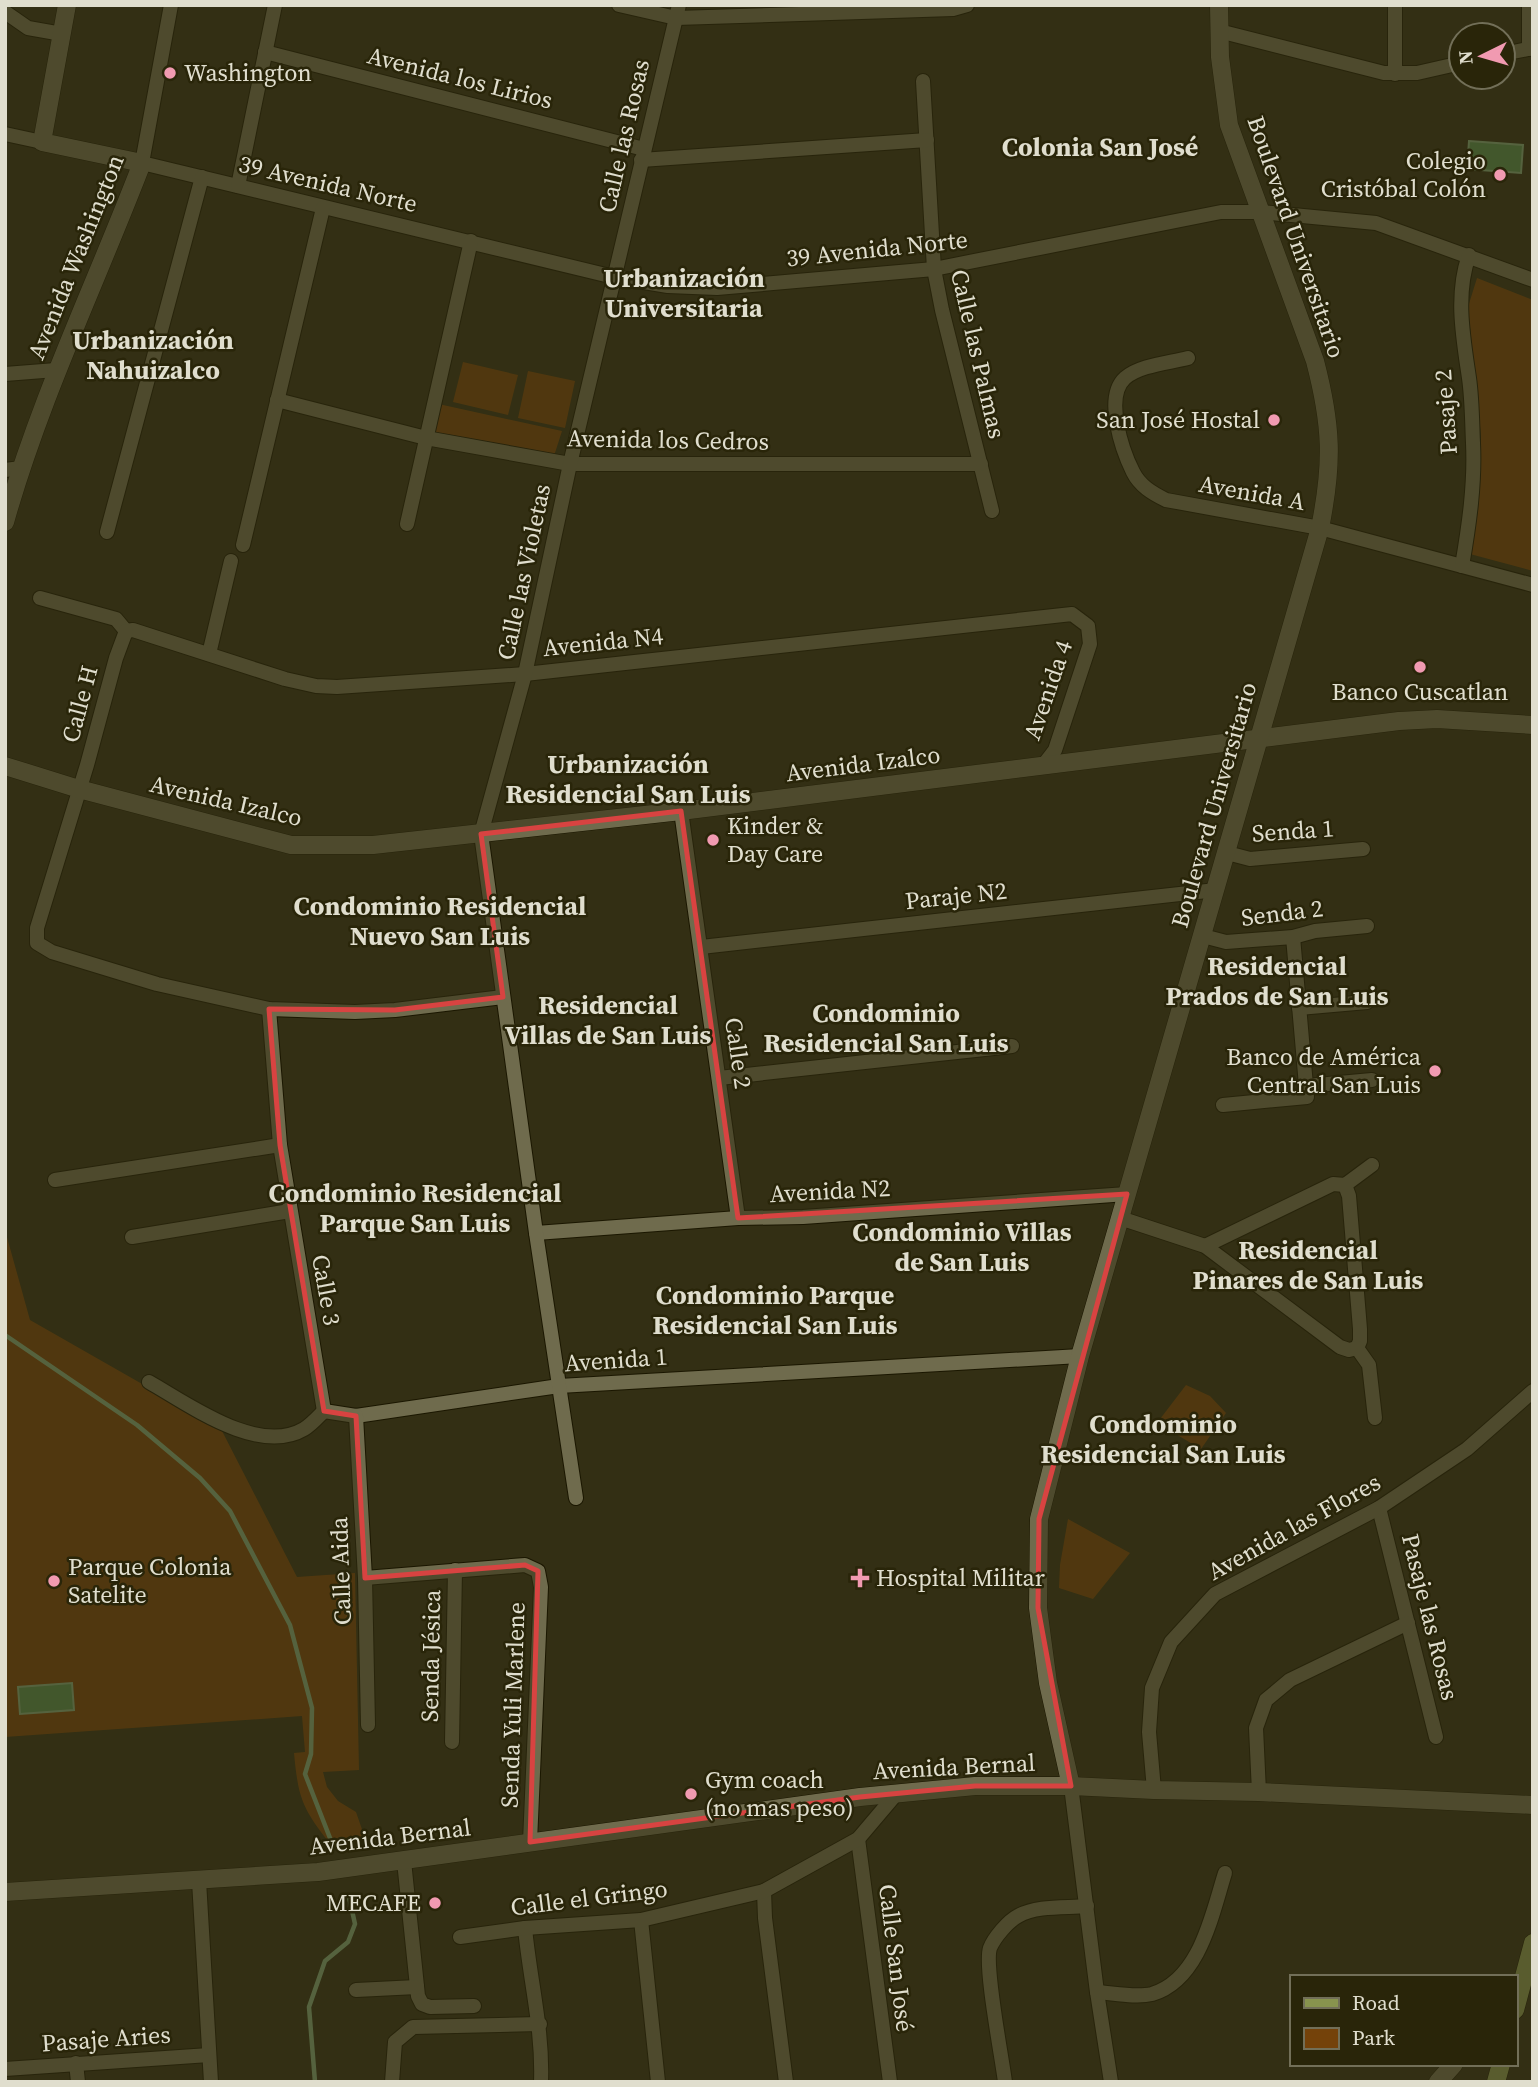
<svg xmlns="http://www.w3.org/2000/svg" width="1538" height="2087" viewBox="0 0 1538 2087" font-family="'Source Serif 4',serif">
<rect width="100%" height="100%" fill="#332f14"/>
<g fill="#74420a">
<path d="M1477 278 1533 300V571L1470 554 1478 510 1481 436 1468 307Z"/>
<path d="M463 362 518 375 508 415 453 402Z"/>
<path d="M528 371 575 381 565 428 518 418Z"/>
<path d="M434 403 562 431 554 456 428 433Z"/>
<path d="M5 1230 30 1320 221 1429 297 1577 355 1573 359 1770 323 1772 327 1787 338 1801 356 1812 365 1838 328 1841C301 1807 298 1795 294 1753L305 1752 302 1716 5 1737Z"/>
<path d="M1186 1385 1210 1396 1226 1413 1201 1449 1157 1423Z"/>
<path d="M1068 1519 1130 1553 1093 1599 1059 1588 1060 1565Z"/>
</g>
<g fill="#55874a" stroke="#7fa172" stroke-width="2">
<path d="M1469 141 1523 145 1521 173 1467 169Z"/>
<path d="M72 1683 74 1710 20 1714 18 1687Z"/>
</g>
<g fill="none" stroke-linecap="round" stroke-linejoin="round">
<g stroke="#7fa172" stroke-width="4.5">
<path d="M5 1335 137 1425 200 1478 230 1511 290 1625 312 1708 311 1754 305 1774 330 1838"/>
<path d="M315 2082 309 2007 325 1961 348 1942 355 1924 349 1897"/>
</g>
<g stroke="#1b1700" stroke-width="16">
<g id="minor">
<path d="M171 5 142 163 614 277 668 286 717 288 934 269 1221 212H1261L1376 223 1533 280"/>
<path d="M619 5 676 18 953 9 967 5"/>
<path d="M1395 5V74"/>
<path d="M5 12 28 28 62 34"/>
<path d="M1219 31 1384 73H1417L1461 63"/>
<path d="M1529 49V5"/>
<path d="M265 52 644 149"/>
<path d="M1503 54 1533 48"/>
<path d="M923 81 934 269 942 310 992 511"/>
<path d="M5 134 42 142"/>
<path d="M641 160 927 140"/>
<path d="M238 186 275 5"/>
<path d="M1188 358C1169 363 1140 365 1125 378 1104 397 1122 450 1133 472 1140 486 1152 493 1166 500L1320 528 1533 585"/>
<path d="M5 374 56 370"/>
<path d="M277 400 426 438 570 464H981"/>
<path d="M5 470 21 468"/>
<path d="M407 524 471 241"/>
<path d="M107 532 202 177"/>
<path d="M243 545 323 208"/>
<path d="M1462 566C1469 525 1475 484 1473 443 1472 421 1472 399 1469 378 1463 337 1455 295 1469 255"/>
<path d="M40 598 116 619 126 631"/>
<path d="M126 631 133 630 285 679 316 686 337 687 525 674 1072 614 1088 626 1090 644 1055 750 1042 767"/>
<path d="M126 631 116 658 87 765 37 928V943L52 952 157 984 269 1009 355 1012 395 1010 503 997"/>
<path d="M209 654 231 561"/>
<path d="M681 811 738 1218"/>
<path d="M1227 853 1250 859 1363 849"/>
<path d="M1203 936 1226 942 1293 937 1315 931 1367 926"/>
<path d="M701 947 1216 890"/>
<path d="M1299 1008 1367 1002"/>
<path d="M269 1009 280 1145 324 1411"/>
<path d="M719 1078 1012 1046"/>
<path d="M1306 1086 1372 1080"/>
<path d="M1223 1105 1307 1097 1293 937"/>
<path d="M55 1180 280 1145"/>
<path d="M1345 1185 1349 1196 1360 1329V1341L1357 1348"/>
<path d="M1120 1218 1205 1246 1340 1347 1349 1350 1357 1348"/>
<path d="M536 1233 738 1218 803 1217 1127 1194"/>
<path d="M132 1237 290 1211"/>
<path d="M1205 1246 1333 1184 1345 1185 1372 1165"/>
<path d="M1357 1348 1369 1365 1375 1418"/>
<path d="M149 1382C188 1404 258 1456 304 1429 311 1425 318 1417 324 1411"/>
<path d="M324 1411 356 1416 559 1386 1080 1356"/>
<path d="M356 1416 365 1578 368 1725"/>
<path d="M576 1498 536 1233 481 834 525 674 570 464 679 5"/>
<path d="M1379 1508 1436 1737"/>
<path d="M365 1578 525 1565 538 1571 541 1587 530 1842"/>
<path d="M452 1742 455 1570"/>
<path d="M1071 1786 1097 1992 1111 2082"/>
<path d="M1154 1790 1149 1732 1152 1688 1171 1642 1215 1594 1379 1508 1467 1449 1533 1391"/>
<path d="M1259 1792 1256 1728 1266 1700 1290 1680 1408 1623"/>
<path d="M858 1839 890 2082"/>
<path d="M404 1861 418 1996 422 2004 430 2007 474 2006"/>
<path d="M199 1881 211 2082"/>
<path d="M764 1891 765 1918 786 2082"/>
<path d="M641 1920 658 2082"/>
<path d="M525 1928C530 1981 543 2029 541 2082"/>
<path d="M460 1937 525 1928 641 1920 764 1891 858 1839 897 1793"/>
<path d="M356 1990 417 1987"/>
<path d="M1097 1992C1113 1993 1136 1998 1152 1994 1200 1980 1212 1914 1225 1873"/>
<path d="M76 2063 78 2082"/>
<path d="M5 2069 209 2055"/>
<path d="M392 2082 395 2042 413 2027 540 2024"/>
<path d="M1005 2082C1002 2057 984 1966 990 1948 994 1938 1008 1921 1018 1916 1037 1905 1066 1908 1087 1906"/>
</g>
</g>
<g stroke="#1b1700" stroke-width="19">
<g id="tertiary">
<path d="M5 766 79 789 291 845H373L681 811 1399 721 1437 719 1533 725"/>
<path d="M1071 1786 1048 1683 1038 1608 1039 1519 1080 1356 1320 528C1333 463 1332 426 1315 361L1229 125 1220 57 1219 5"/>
<path d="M1438 2082 1454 2064"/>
</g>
</g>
<g stroke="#1b1700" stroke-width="19">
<g id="secondary">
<path d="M5 522C40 398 96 283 142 163L42 142 67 5"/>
<path d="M5 1892 318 1872 860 1797 975 1786H1071L1154 1790 1259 1792 1533 1805"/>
</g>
</g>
<g stroke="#1b1700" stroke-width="19">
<g id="primary">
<path d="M1515 2010 1533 1943"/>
<path d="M1496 2082 1501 2064"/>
</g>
</g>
<use href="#minor" stroke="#6f6b4d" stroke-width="14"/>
<use href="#tertiary" stroke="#6f6b4d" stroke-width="18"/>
<use href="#secondary" stroke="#6f6b4d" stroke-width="18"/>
<use href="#primary" stroke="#88934e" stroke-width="18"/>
</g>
<path d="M0 0H1538V2087H0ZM681 811 738 1218 1127 1194 1039 1519 1038 1608 1071 1786H975L860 1797 530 1842 538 1571 525 1565 365 1578 356 1416 324 1411 280 1145 269 1009 395 1010 503 997 481 834Z" fill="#332f14" fill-opacity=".55" fill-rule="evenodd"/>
<path fill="none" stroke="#d84341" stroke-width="5" stroke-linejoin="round" d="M681 811 738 1218 1127 1194 1039 1519 1038 1608 1071 1786H975L860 1797 530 1842 538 1571 525 1565 365 1578 356 1416 324 1411 280 1145 269 1009 395 1010 503 997 481 834Z"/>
<g fill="#f19ab1" stroke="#292509" stroke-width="2.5">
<circle cx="170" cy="73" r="7"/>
<circle cx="1500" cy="175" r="7"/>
<circle cx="1274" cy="420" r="7"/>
<circle cx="1420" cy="667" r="7"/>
<circle cx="713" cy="840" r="7"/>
<circle cx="1435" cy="1071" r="7"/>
<path d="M856.5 1567.5h7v7h7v7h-7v7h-7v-7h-7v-7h7z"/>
<circle cx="54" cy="1581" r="7"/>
<circle cx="691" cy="1794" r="7"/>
<circle cx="435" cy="1903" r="7"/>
</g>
<g text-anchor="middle" stroke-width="5" stroke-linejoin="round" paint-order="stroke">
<g font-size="24" fill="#e0dece" stroke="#292509" text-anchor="start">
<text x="184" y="81">Washington</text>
<text x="1486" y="169" text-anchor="end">Colegio<tspan x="1486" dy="28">Cristóbal Colón</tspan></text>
<text x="1260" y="428" text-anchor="end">San José Hostal</text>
<text x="1420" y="700" text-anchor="middle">Banco Cuscatlan</text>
<text x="727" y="834">Kinder &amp;<tspan x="727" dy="28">Day Care</tspan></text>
<text x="1421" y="1065" text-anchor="end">Banco de América<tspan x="1421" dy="28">Central San Luis</tspan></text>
<text x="68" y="1575">Parque Colonia<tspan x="68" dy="28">Satelite</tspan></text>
<text x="876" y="1586">Hospital Militar</text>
<text x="705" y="1788">Gym coach<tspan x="705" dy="28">(no mas peso)</tspan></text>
<text x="421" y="1911" text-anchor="end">MECAFE</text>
</g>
<g font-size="24" fill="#e0dece" stroke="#292509">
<text transform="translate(460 78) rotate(14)" y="8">Avenida los Lirios</text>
<text transform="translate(624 136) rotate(-77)" y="8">Calle las Rosas</text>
<text transform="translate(328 184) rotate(13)" y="8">39 Avenida Norte</text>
<text transform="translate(1296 237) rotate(71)" y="8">Boulevard Universitario</text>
<text transform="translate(877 249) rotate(-6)" y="8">39 Avenida Norte</text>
<text transform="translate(76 257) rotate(-68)" y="8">Avenida Washington</text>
<text transform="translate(978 354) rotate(77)" y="8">Calle las Palmas</text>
<text transform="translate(1446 412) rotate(-94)" y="8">Pasaje 2</text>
<text transform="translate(668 440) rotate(1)" y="8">Avenida los Cedros</text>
<text transform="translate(1252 493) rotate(10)" y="8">Avenida A</text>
<text transform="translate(524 572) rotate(-78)" y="8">Calle las Violetas</text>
<text transform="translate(603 642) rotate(-6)" y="8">Avenida N4</text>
<text transform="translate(1048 690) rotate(-71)" y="8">Avenida 4</text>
<text transform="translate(80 704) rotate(-75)" y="8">Calle H</text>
<text transform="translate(863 764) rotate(-7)" y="8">Avenida Izalco</text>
<text transform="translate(226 801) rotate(13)" y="8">Avenida Izalco</text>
<text transform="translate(1214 805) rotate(-74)" y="8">Boulevard Universitario</text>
<text transform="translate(1293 831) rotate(-4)" y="8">Senda 1</text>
<text transform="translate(956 896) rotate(-6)" y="8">Paraje N2</text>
<text transform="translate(1282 913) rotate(-7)" y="8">Senda 2</text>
<text transform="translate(738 1053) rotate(82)" y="8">Calle 2</text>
<text transform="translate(830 1191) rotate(-3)" y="8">Avenida N2</text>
<text transform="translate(326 1290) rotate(80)" y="8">Calle 3</text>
<text transform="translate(616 1360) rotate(-4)" y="8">Avenida 1</text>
<text transform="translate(1294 1527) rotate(-29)" y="8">Avenida las Flores</text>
<text transform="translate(341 1571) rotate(-92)" y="8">Calle Aida</text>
<text transform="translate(1430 1617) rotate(76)" y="8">Pasaje las Rosas</text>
<text transform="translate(431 1656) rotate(-89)" y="8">Senda Jésica</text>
<text transform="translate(513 1705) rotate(-88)" y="8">Senda Yuli Marlene</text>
<text transform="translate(954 1767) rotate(-3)" y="8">Avenida Bernal</text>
<text transform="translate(390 1837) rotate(-7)" y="8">Avenida Bernal</text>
<text transform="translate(589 1898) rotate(-7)" y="8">Calle el Gringo</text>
<text transform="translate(896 1958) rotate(83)" y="8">Calle San José</text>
<text transform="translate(106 2039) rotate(-4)" y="8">Pasaje Aries</text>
</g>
<g font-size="26" font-weight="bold" fill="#e0dece" stroke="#292509">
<text x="1100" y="156">Colonia San José</text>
<text x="684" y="287">Urbanización<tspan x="684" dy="30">Universitaria</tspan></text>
<text x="153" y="349">Urbanización<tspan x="153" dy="30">Nahuizalco</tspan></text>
<text x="628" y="773">Urbanización<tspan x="628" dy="30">Residencial San Luis</tspan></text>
<text x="440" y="915">Condominio Residencial<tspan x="440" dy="30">Nuevo San Luis</tspan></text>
<text x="1277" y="975">Residencial<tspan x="1277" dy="30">Prados de San Luis</tspan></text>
<text x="608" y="1014">Residencial<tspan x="608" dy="30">Villas de San Luis</tspan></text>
<text x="886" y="1022">Condominio<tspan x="886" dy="30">Residencial San Luis</tspan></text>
<text x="415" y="1202">Condominio Residencial<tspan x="415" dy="30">Parque San Luis</tspan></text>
<text x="962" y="1241">Condominio Villas<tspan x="962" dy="30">de San Luis</tspan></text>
<text x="1308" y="1259">Residencial<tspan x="1308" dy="30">Pinares de San Luis</tspan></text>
<text x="775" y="1304">Condominio Parque<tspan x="775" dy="30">Residencial San Luis</tspan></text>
<text x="1163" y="1433">Condominio<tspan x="1163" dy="30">Residencial San Luis</tspan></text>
</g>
</g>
<rect width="1538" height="2087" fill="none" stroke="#e0dece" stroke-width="14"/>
<rect x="1290" y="1975" width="228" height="91" fill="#292509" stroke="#726f58" stroke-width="2"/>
<rect x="1304" y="1998" width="35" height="10" fill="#88934e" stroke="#726f58" stroke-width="2"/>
<text x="1352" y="2010" font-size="21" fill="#e0dece">Road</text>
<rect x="1304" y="2028" width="35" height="21" fill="#74420a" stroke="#726f58" stroke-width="2"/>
<text x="1352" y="2045" font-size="21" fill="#e0dece">Park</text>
<g transform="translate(1482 56) rotate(265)"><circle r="33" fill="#292509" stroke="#726f58" stroke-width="2"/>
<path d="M0-5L12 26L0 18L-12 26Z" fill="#f19ab1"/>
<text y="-10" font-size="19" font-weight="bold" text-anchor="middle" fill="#e0dece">N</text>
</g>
</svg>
